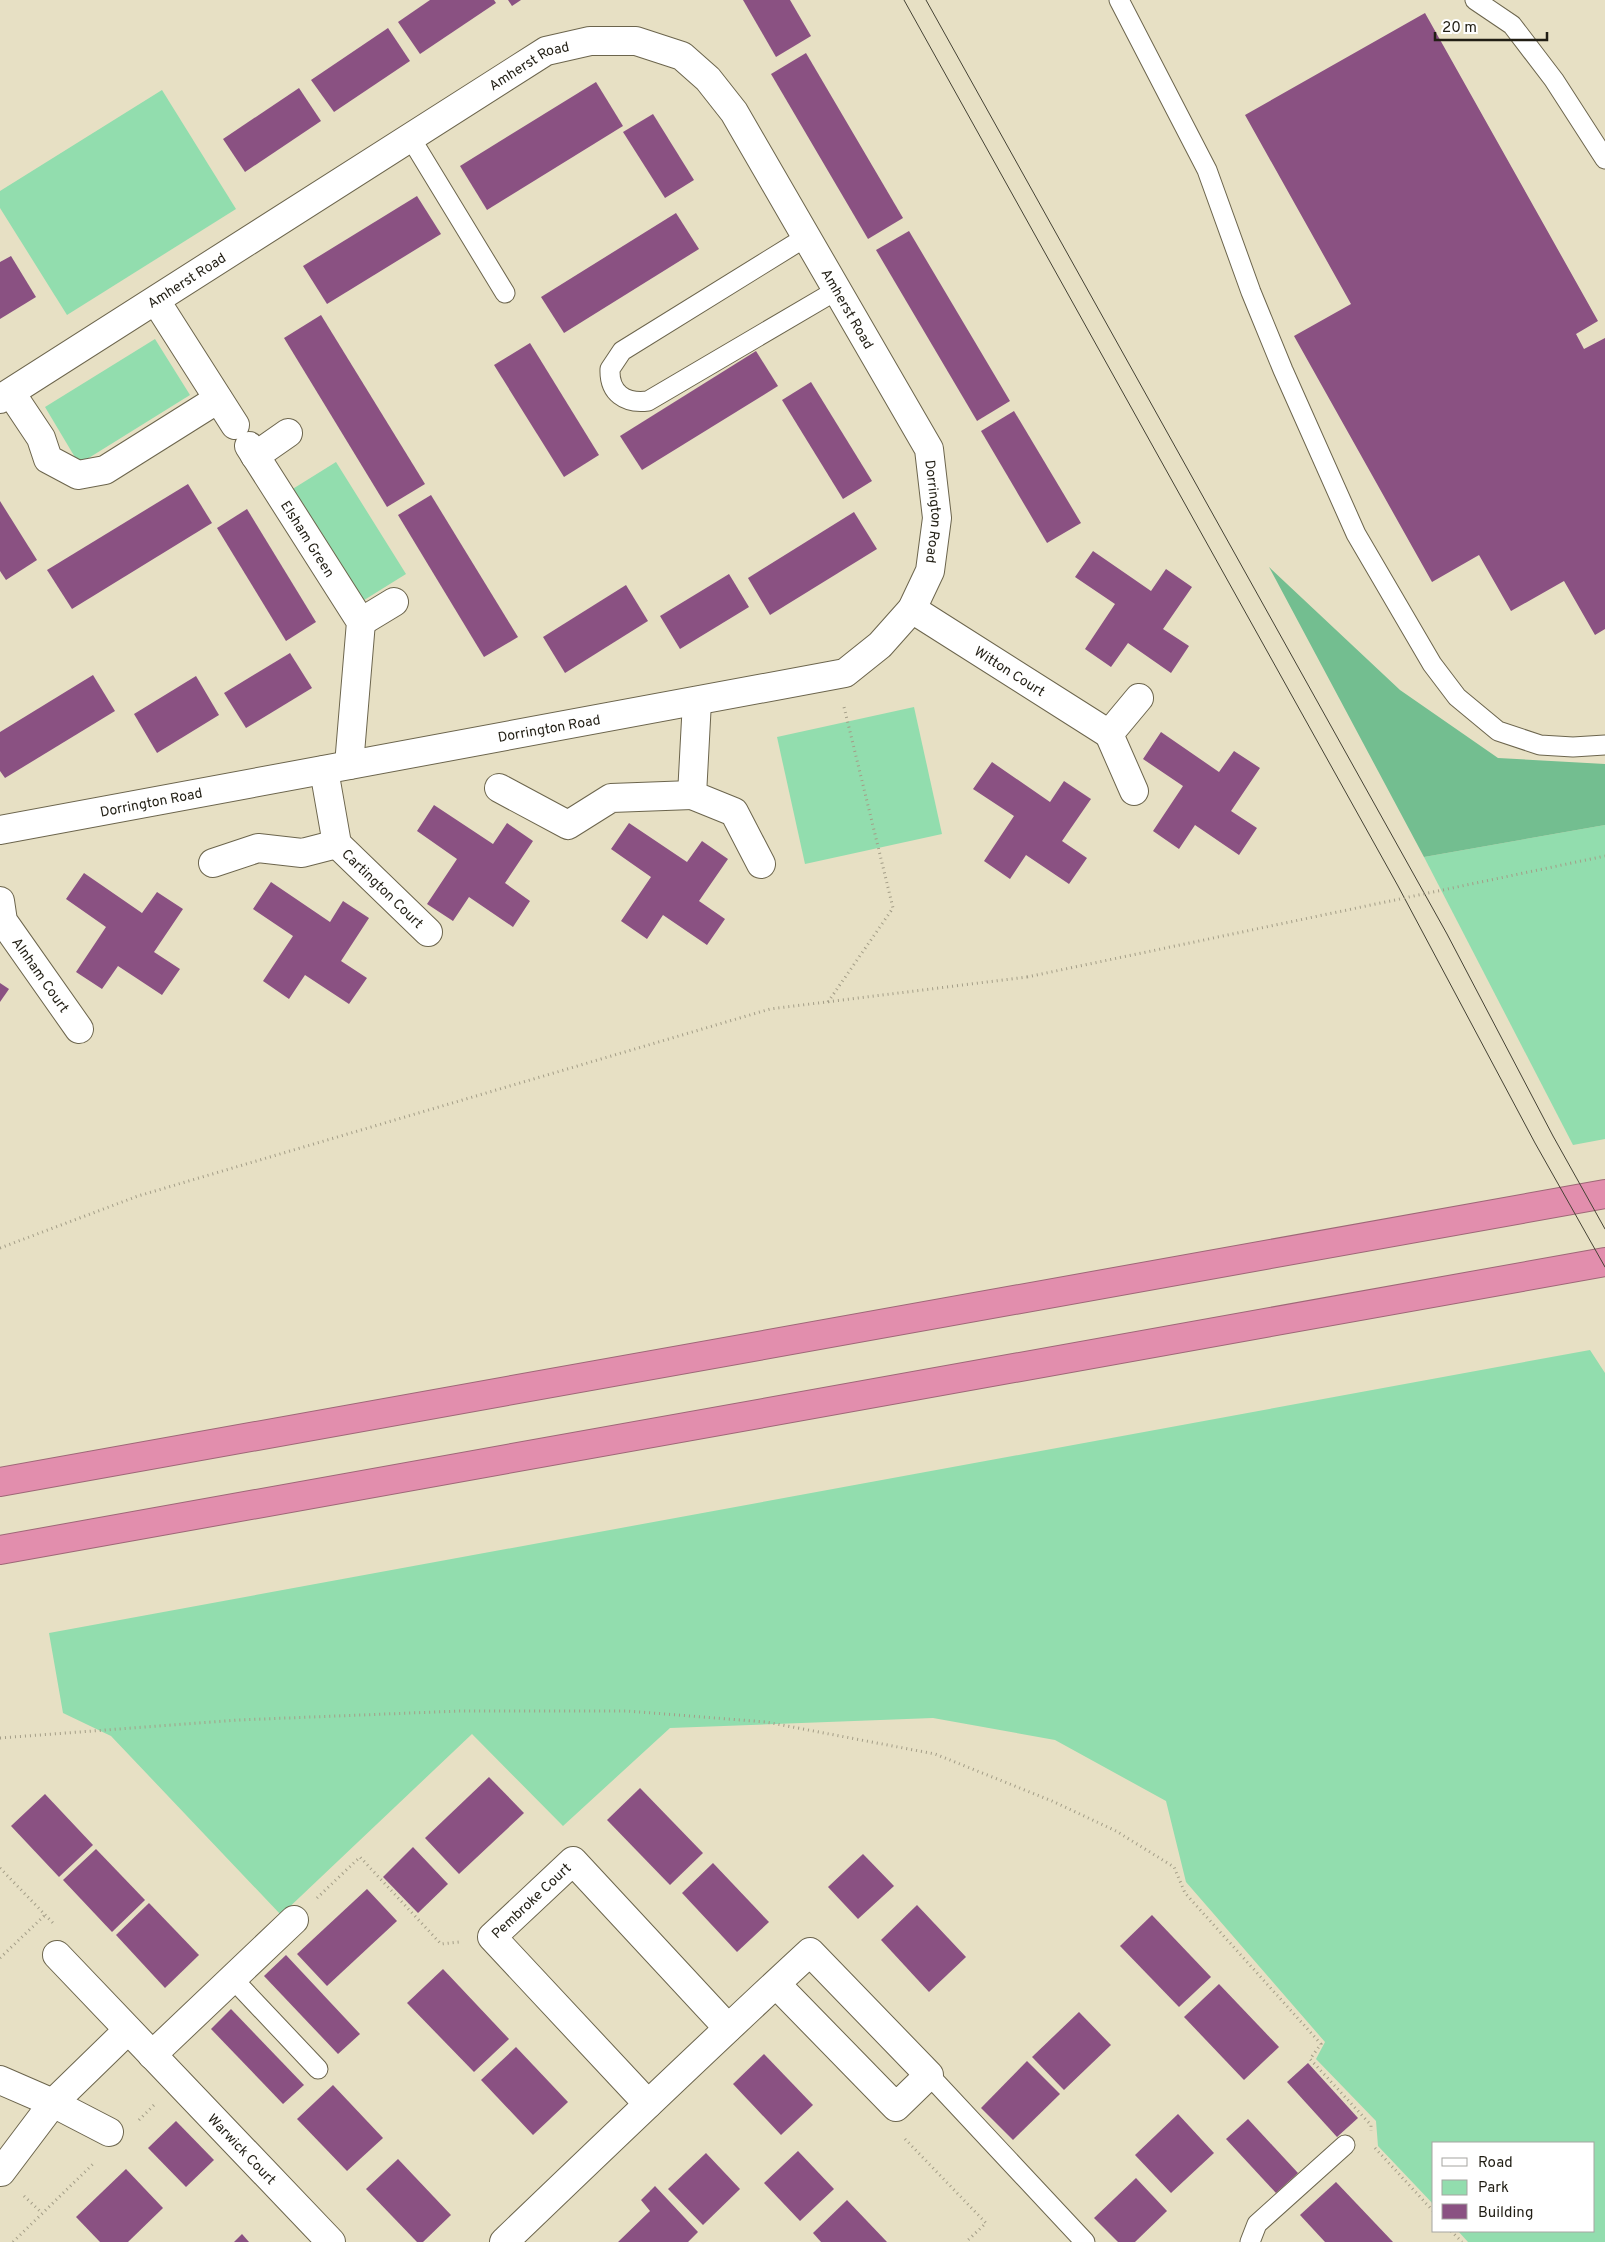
<svg xmlns="http://www.w3.org/2000/svg" width="1605" height="2242" viewBox="0 0 1605 2242" font-family="Overpass,sans-serif">
<rect width="100%" height="100%" fill="#e7e0c4"/>
<g fill="#92ddae">
<path d="M162 90 236 209 67 315 0 208V191Z"/>
<path d="M155 339 190 395 79 464 45 407Z"/>
<path d="M336 462 406 574 361 602 291 490Z"/>
<path d="M914 707 942 834 805 864 777 737Z"/>
<path d="M1605 825V1139L1573 1145 1424 857Z"/>
<path d="M1590 1350 1605 1373V2242H1468L1458 2231H1594V2143H1434V2205L1378 2146 1376 2121 1316 2059 1325 2042 1186 1882 1166 1801 1055 1740 933 1718 670 1728 563 1826 472 1734 281 1915 111 1736 63 1713 49 1633Z"/>
</g>
<path fill="#73be90" d="M1269 567 1400 690 1498 758 1605 764V825L1424 857Z"/>
<g fill="#8a5182">
<path d="M430 0H494L496 3 420 54 398 22Z"/>
<path d="M508 0H521L512 6Z"/>
<path d="M743 0H790L811 36 776 57Z"/>
<path d="M1425 13 1598 321 1576 334 1584 349 1605 338V629L1595 635 1564 581 1511 611 1479 555 1432 582 1294 336 1351 304 1245 115Z"/>
<path d="M388 28 410 61 334 112 311 80Z"/>
<path d="M806 53 903 218 868 239 771 74Z"/>
<path d="M596 82 623 126 487 210 460 166Z"/>
<path d="M299 88 321 121 245 172 223 139Z"/>
<path d="M653 114 694 180 665 198 623 132Z"/>
<path d="M417 196 441 234 327 304 303 266Z"/>
<path d="M676 213 699 249 564 333 541 297Z"/>
<path d="M909 231 1010 401 977 421 876 250Z"/>
<path d="M11 256 36 297 0 319V262Z"/>
<path d="M321 315 425 484 387 507 284 338Z"/>
<path d="M530 343 599 455 564 477 494 365Z"/>
<path d="M756 351 778 386 642 470 620 436Z"/>
<path d="M811 382 872 481 843 499 782 400Z"/>
<path d="M1014 411 1081 523 1047 543 981 431Z"/>
<path d="M188 484 212 523 72 609 47 570Z"/>
<path d="M431 495 518 637 484 657 398 515Z"/>
<path d="M0 501 37 560 6 580 0 571Z"/>
<path d="M247 509 316 622 286 641 217 528Z"/>
<path d="M854 512 877 549 770 615 748 578Z"/>
<path d="M1093 551 1151 591 1166 569 1192 587 1163 629 1189 646 1171 673 1128 643 1111 667 1085 649 1115 604 1075 577Z"/>
<path d="M729 574 749 607 680 649 660 616Z"/>
<path d="M626 585 648 621 565 673 543 637Z"/>
<path d="M290 653 312 688 246 728 224 693Z"/>
<path d="M93 675 115 711 5 778 0 771V732Z"/>
<path d="M196 676 219 715 157 753 134 714Z"/>
<path d="M1161 732 1219 772 1234 751 1260 768 1231 811 1257 828 1239 855 1195 825 1179 849 1153 831 1183 786 1143 759Z"/>
<path d="M992 762 1050 802 1064 781 1091 799 1062 841 1087 858 1069 884 1026 855 1010 879 984 861 1014 816 973 789Z"/>
<path d="M434 805 493 844 507 823 533 841 505 883 530 901 513 927 469 897 453 921 427 904 457 859 417 831Z"/>
<path d="M629 823 687 862 702 841 728 859 699 901 725 919 707 945 663 915 647 939 621 921 651 877 611 849Z"/>
<path d="M84 873 142 913 157 892 183 909 154 952 180 969 162 995 118 966 102 989 76 972 106 927 66 899Z"/>
<path d="M271 882 330 922 343 901 369 918 341 961 367 978 349 1004 305 975 289 999 263 981 293 936 253 909Z"/>
<path d="M0 983 9 989 0 1002Z"/>
<path d="M489 1777 524 1813 459 1874 425 1838Z"/>
<path d="M640 1788 703 1853 670 1885 607 1820Z"/>
<path d="M45 1794 93 1845 59 1877 11 1826Z"/>
<path d="M413 1847 448 1884 418 1913 383 1877Z"/>
<path d="M96 1849 145 1900 112 1932 63 1880Z"/>
<path d="M863 1854 894 1886 858 1919 828 1887Z"/>
<path d="M713 1863 769 1922 737 1952 682 1893Z"/>
<path d="M367 1889 397 1921 327 1986 297 1954Z"/>
<path d="M149 1903 199 1955 165 1988 116 1935Z"/>
<path d="M917 1905 966 1957 929 1992 881 1940Z"/>
<path d="M1152 1915 1211 1977 1179 2007 1120 1946Z"/>
<path d="M286 1955 360 2034 338 2054 264 1976Z"/>
<path d="M443 1969 509 2039 474 2072 407 2003Z"/>
<path d="M1219 1984 1279 2047 1244 2080 1184 2017Z"/>
<path d="M231 2009 304 2085 283 2104 211 2029Z"/>
<path d="M1079 2012 1111 2045 1064 2090 1032 2057Z"/>
<path d="M516 2047 568 2102 533 2135 481 2080Z"/>
<path d="M764 2054 813 2105 781 2135 733 2084Z"/>
<path d="M1027 2061 1060 2094 1013 2140 981 2108Z"/>
<path d="M1308 2063 1358 2118 1337 2137 1287 2082Z"/>
<path d="M333 2085 383 2138 347 2171 297 2119Z"/>
<path d="M1178 2114 1214 2153 1171 2193 1135 2155Z"/>
<path d="M1248 2119 1298 2173 1276 2193 1226 2139Z"/>
<path d="M176 2121 214 2160 186 2187 148 2148Z"/>
<path d="M798 2151 834 2189 800 2221 764 2183Z"/>
<path d="M706 2153 740 2189 703 2225 668 2189Z"/>
<path d="M398 2159 451 2215 423 2242H417L366 2189Z"/>
<path d="M126 2169 163 2208 128 2242H100L76 2217Z"/>
<path d="M1136 2178 1167 2211 1135 2242H1118L1094 2218Z"/>
<path d="M1336 2182 1393 2242H1325L1300 2215Z"/>
<path d="M655 2186 698 2232 688 2242H618L650 2211 641 2200Z"/>
<path d="M847 2200 887 2242H821L813 2233Z"/>
<path d="M242 2234 249 2242H234Z"/>
</g>
<g fill="none" stroke-linecap="round" stroke-linejoin="round">
<g stroke="#6c654d" stroke-width="21">
<g id="lane">
<path d="M1119 0 1207 170 1251 292 1283 370 1356 534 1432 664 1457 697 1498 731 1540 745 1573 747 1605 745"/>
<path d="M1475 0 1512 25 1554 80 1605 159"/>
<path d="M410 137 505 293"/>
<path d="M806 237 622 351 610 369C609 393 625 404 648 401L837 290"/>
<path d="M232 1978 318 2069"/>
<path d="M929 2075 1085 2242"/>
<path d="M1250 2242 1257 2224 1345 2145"/>
</g>
</g>
<g stroke="#6c654d" stroke-width="30">
<g id="street">
<path d="M156 301 235 425"/>
<path d="M11 393 41 438 48 459 78 475 105 470 218 399"/>
<path id="s1" d="M0 399 546 51 590 41H636L682 56 708 79 734 112 929 449 937 518 930 571 912 609 880 645 845 673 0 830"/>
<path id="s2" d="M249 446 361 622 349 765"/>
<path d="M255 456 288 433"/>
<path id="s3" d="M912 609 1109 734"/>
<path d="M361 622 394 602"/>
<path d="M697 701 692 795 734 812 761 864"/>
<path id="s4" d="M324 770 337 844 428 932"/>
<path d="M499 788 568 825 611 798 692 795"/>
<path d="M1134 791 1109 734 1139 698"/>
<path d="M213 863 258 848 302 853 337 844"/>
<path id="s5" d="M0 901 3 921 79 1029"/>
<path id="s6" d="M57 1955 331 2242"/>
<path d="M152 2055 294 1920"/>
<path d="M0 2080 53 2103 109 2132"/>
<path id="s7" d="M648 2104 492 1937 573 1861 728 2028"/>
<path d="M1 2172 53 2103 128 2030"/>
<path d="M504 2242C605 2145 707 2047 810 1952L929 2075 896 2107 776 1984"/>
</g>
</g>
<g stroke="#9e6777" stroke-width="30">
<g id="highway">
<path d="M0 1482 1605 1194"/>
<path d="M0 1550 1605 1262"/>
</g>
</g>
<g stroke="#a39d87" stroke-width="3" stroke-dasharray="1 4" stroke-linecap="butt">
<path d="M828 1002 893 908 844 707"/>
<path d="M0 1248 138 1196 770 1009 1027 977"/>
<path d="M0 1738 238 1720 460 1711H627L766 1722 935 1754 1052 1801 1116 1831 1174 1867 1185 1893 1321 2044 1310 2059 1371 2125V2131"/>
<path d="M0 1868 53 1923"/>
<path d="M317 1898 360 1857 441 1944 459 1942"/>
<path d="M0 1958 45 1915"/>
<path d="M139 2120 154 2105"/>
<path d="M905 2139 986 2223 966 2242"/>
<path d="M1375 2148 1434 2212"/>
<path d="M24 2196 42 2213"/>
<path d="M1451 2231 1462 2242"/>
<path d="M13 2242 95 2162"/>
</g>
<use href="#lane" stroke="#fff" stroke-width="19"/>
<use href="#street" stroke="#fff" stroke-width="28"/>
<use href="#highway" stroke="#e28ead" stroke-width="28"/>
<g stroke="#454234" stroke-width="1">
<path d="M904 0 1398 886 1535 1143 1605 1267"/>
<path d="M926 0 1447 934 1553 1136 1605 1229"/>
</g>
<path stroke="#a39d87" stroke-width="3" stroke-dasharray="1 4" stroke-linecap="butt" d="M1027 977 1605 856"/>
</g>
<g text-anchor="middle" stroke-width="5" stroke-linejoin="round" paint-order="stroke">
<g font-size="14" fill="#211e14" stroke="#fff">
<text dy="5" stroke="none"><textPath href="#s1" startOffset="626">Amherst Road</textPath></text>
<text dy="5" stroke="none"><textPath href="#s1" startOffset="221">Amherst Road</textPath></text>
<text dy="5" stroke="none"><textPath href="#s1" startOffset="1091">Amherst Road</textPath></text>
<text dy="5" stroke="none"><textPath href="#s1" startOffset="1316">Dorrington Road</textPath></text>
<text dy="5" stroke="none"><textPath href="#s2" startOffset="110">Elsham Green</textPath></text>
<text dy="5" stroke="none"><textPath href="#s3" startOffset="116">Witton Court</textPath></text>
<text transform="translate(549 728) rotate(-10)" y="5">Dorrington Road</text>
<text transform="translate(151 802) rotate(-11)" y="5">Dorrington Road</text>
<text dy="5" stroke="none"><textPath href="#s4" startOffset="139">Cartington Court</textPath></text>
<text dy="5" stroke="none"><textPath href="#s5" startOffset="86">Alnham Court</textPath></text>
<text dy="5" stroke="none"><textPath href="#s7" startOffset="282">Pembroke Court</textPath></text>
<text dy="5" stroke="none"><textPath href="#s6" startOffset="268">Warwick Court</textPath></text>
</g>
</g>
<rect x="1432" y="2142" width="162" height="90" fill="#ffffff" stroke="#a6a5a1"/>
<rect x="1442" y="2158" width="25" height="8" fill="#ffffff" stroke="#a6a5a1"/>
<text x="1478" y="2167" font-size="15" fill="#211e14">Road</text>
<rect x="1442" y="2180" width="25" height="15" fill="#92ddae" stroke="#a6a5a1"/>
<text x="1478" y="2192" font-size="15" fill="#211e14">Park</text>
<rect x="1442" y="2204" width="25" height="15" fill="#8a5182" stroke="#a6a5a1"/>
<text x="1478" y="2217" font-size="15" fill="#211e14">Building</text>
<path d="M1435 32v8h112v-8" fill="none" stroke="#211e14" stroke-width="2.5"/>
<text x="1442" y="32" font-size="15" fill="#211e14" stroke="#ffffff" stroke-width="4" paint-order="stroke">20 m</text>
</svg>
